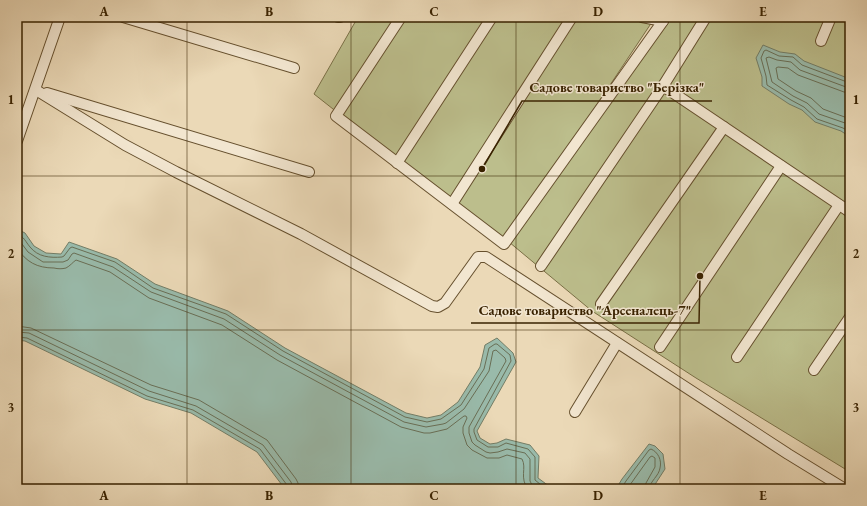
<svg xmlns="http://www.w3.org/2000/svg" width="867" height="506" viewBox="0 0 867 506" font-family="'EB Garamond',serif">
<rect width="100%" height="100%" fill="#ebd9b7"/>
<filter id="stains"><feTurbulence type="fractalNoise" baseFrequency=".005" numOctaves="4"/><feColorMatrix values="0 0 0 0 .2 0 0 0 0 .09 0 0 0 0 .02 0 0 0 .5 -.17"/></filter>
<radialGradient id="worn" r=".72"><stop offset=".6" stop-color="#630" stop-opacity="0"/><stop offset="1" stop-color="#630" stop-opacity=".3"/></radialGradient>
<g fill="#bcbe8c" stroke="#7a7046">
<path d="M358 17H643L654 19 504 244 314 94Z"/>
<path d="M664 17H850V472L696 378 592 311 509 242Z"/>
</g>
<g fill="#99baaa" stroke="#737d66">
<path d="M763 45 780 52 795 54 804 61 850 79V137L841 131 815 122 802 110 789 104 762 86V77L756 58Z"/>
<path d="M17 229 25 233 34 246 46 253 61 254 69 242 117 259 155 284 228 311 285 348 406 413 427 418 441 415 458 402 480 367 485 345 497 338 513 353 516 362 477 431 480 438 490 444 497 443 506 439 530 445 539 456 538 478 553 489H285L257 452 191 413 145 399 25 341 17 340Z"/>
<path d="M649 444 655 446 663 454 665 469 652 489H616L622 479Z"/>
</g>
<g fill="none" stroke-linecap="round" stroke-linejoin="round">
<g stroke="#696e55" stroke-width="1">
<path d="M850 82H847L802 65 793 57 779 56 766 50 764 51 761 58 766 76 767 85 791 100 804 107 817 119 843 128 850 132"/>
<path d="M850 87H846L800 70 791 62 777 60 769 57 766 58 772 82 793 96 807 103 819 114 845 123 850 126"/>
<path d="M850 93 844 92 798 75 788 68 778 67 776 68 778 79 796 91 811 98 823 109 850 119"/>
<path d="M17 233C25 238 25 241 30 247 38 257 50 258 62 257L64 256 70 248 72 247 115 262 153 288 226 314 283 351 405 417 427 422 441 419 461 405 484 369 489 348 495 344H497L510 355 511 361 474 429V432L477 440 488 447H498L506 443 528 449 535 457V480L546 489"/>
<path d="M17 239 19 240 28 252 43 262H63L68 260 72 254 74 253 113 267 151 292 224 319 280 355 404 422 426 427 443 424 446 423 464 409 489 371 493 351 496 350 505 358 506 361 469 427V433L472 442 475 445 486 452 490 453 498 452 507 449 525 453 530 459V481L532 485 538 489"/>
<path d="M17 248C26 262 37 268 54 268 58 269 62 269 66 268 70 266 73 262 76 260L110 272 149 298 222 325 277 360 401 427 424 433H430L447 429 464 416H466L467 418 463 427V433L467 445 472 450 487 458H499L507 455 522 459C527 468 519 478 528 489"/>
<path d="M17 326 31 328 151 385 199 400 267 440 296 479 298 483 299 489"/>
<path d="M17 332 29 333 149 391 196 406 263 445 291 482 293 489"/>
<path d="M17 337 27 338 147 396 193 410 260 449 287 485 288 489"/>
<path d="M621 489 626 481 649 450 651 449C658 452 662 460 660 468 659 476 650 481 649 489"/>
<path d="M627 489 650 457 652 456 655 458V467L646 483 644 489"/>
</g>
<g stroke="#66502e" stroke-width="12">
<g id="minor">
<path d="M123 17 294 68"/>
<path d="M338 17H340"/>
<path d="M401 17 336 116 504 244 663 21 664 17"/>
<path d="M642 17 663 21"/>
<path d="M849 17 850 18"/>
<path d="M821 41 831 17"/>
<path d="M663 86 850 212"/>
<path d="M36 90 125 145 176 172 301 234 432 306 438 307 445 303 478 257H486L788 454 845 489"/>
<path d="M47 93 309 172"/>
<path d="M17 141 60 17"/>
<path d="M397 163 492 17"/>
<path d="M452 204 572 17"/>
<path d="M541 266 663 86 706 17"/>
<path d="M601 304 724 127"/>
<path d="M660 347 781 166"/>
<path d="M737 357 839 205"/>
<path d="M814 370 850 317"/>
<path d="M575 412 617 343"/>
</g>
</g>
<use href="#minor" stroke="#f2e6d0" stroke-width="10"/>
</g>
<path fill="none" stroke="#392200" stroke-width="1" stroke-opacity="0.55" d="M187 17V489M351 17V489M516 17V489M680 17V489M17 176H850M17 330H850"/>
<path fill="none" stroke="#392200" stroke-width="1.5" d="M482 169L522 101H712M700 276L699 323H471"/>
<g fill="#392200" stroke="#f2e6d0" stroke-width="1.5">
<circle cx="482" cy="169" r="4"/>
<circle cx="700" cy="276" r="4"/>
</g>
<g font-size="14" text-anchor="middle" font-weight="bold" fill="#392200" stroke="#f2e6d0" stroke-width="3" stroke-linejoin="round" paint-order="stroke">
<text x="617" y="92">Садове товариство "Берізка"</text>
<text x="585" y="315">Садове товариство "Арсеналець-7"</text>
</g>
<rect width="867" height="506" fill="none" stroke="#ebd9b7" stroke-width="44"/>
<rect x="22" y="22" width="823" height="462" fill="none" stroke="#392200" stroke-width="1.5"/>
<g font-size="13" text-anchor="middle" font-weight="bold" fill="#392200">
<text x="104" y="16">A</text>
<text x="269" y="16">B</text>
<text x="434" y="16">C</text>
<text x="598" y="16">D</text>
<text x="763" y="16">E</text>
<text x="11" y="104">1</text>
<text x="856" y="104">1</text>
<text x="11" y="258">2</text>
<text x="856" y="258">2</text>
<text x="11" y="412">3</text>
<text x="856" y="412">3</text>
<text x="104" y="500">A</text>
<text x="269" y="500">B</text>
<text x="434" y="500">C</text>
<text x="598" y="500">D</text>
<text x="763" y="500">E</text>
</g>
<rect width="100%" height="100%" filter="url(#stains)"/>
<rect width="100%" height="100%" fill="url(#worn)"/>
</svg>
